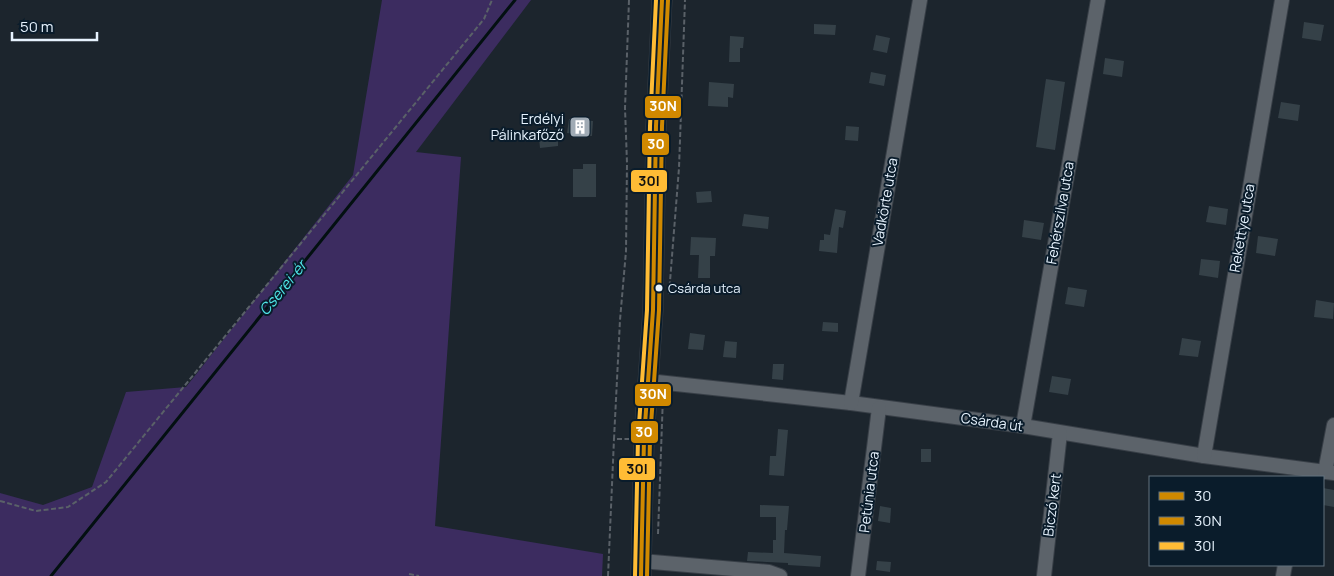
<svg xmlns="http://www.w3.org/2000/svg" width="1334" height="576" viewBox="0 0 1334 576" font-family="Manrope,sans-serif">
<rect width="100%" height="100%" fill="#1c252d"/>
<path fill="#3c2c60" d="M382 0H531L416 152 461 157 435 526 603 554 602 576H0V493L43 505 92 487 126 392 186 387 353 175Z"/>
<g fill="none" stroke-linecap="round" stroke-linejoin="round">
<path stroke="#031011" stroke-width="3" d="M51 576 515 0"/>
</g>
<g fill="#354148">
<path d="M1304 22 1324 25 1321 41 1302 38Z"/>
<path d="M814 24 836 25 835 35 814 34Z"/>
<path d="M876 35 890 38 887 53 873 50Z"/>
<path d="M730 36 744 37 743 48H740V62H729Z"/>
<path d="M1105 58 1124 61 1122 77 1103 74Z"/>
<path d="M871 72 886 75 884 86 869 83Z"/>
<path d="M1046 79 1065 82 1055 150 1036 147Z"/>
<path d="M709 82 734 84 733 98 728 97V107L708 106Z"/>
<path d="M1281 102 1300 105 1298 121 1278 118Z"/>
<path d="M569 119 593 121 592 136 567 133Z"/>
<path d="M846 126 859 127 858 141 845 140Z"/>
<path d="M558 136V146L540 148 539 138Z"/>
<path d="M583 164H596V197H573V169H583Z"/>
<path d="M711 191 712 202 697 203 696 192Z"/>
<path d="M1209 206 1228 209 1226 225 1206 222Z"/>
<path d="M835 209 846 211 843 228 839 227 837 253 819 251 820 240H824V234L830 235Z"/>
<path d="M744 214 769 217 768 229 742 226Z"/>
<path d="M1024 220 1044 223 1041 240 1022 237Z"/>
<path d="M1258 236 1278 239 1275 256 1256 253Z"/>
<path d="M691 237 716 238 715 256H710V278H698L699 255H690Z"/>
<path d="M1201 259 1220 261 1218 278 1199 275Z"/>
<path d="M1068 287 1087 290 1084 307 1065 304Z"/>
<path d="M1316 300 1334 303 1333 319 1314 317Z"/>
<path d="M823 322 838 323V332L822 331Z"/>
<path d="M690 333 705 335 703 350 688 349Z"/>
<path d="M1182 338 1201 341 1198 357 1179 355Z"/>
<path d="M725 341 737 342 736 358 723 357Z"/>
<path d="M773 364H784L783 380 772 379Z"/>
<path d="M1052 376 1071 379 1068 395 1049 392Z"/>
<path d="M778 429 788 430 784 476 769 475 770 456H776Z"/>
<rect x="921" y="449" width="10" height="13"/>
<path d="M1323 488 1334 490V507L1323 505Z"/>
<path d="M760 505 789 506 787 530H785L784 553 821 556 820 567 788 565V563L747 561 748 552 773 553V540H776V517H760Z"/>
<path d="M880 506 891 508 890 523 878 521Z"/>
<path d="M877 561 891 562 890 572 876 570Z"/>
</g>
<g fill="none" stroke-linecap="round" stroke-linejoin="round">
<g stroke="#383f47" stroke-width="16">
<g id="street">
<path d="M648 381 851 403 1023 426 1204 456 1334 473"/>
<path d="M851 403 920 0"/>
<path d="M1023 426 1098 0"/>
<path d="M1204 456 1282 0"/>
<path d="M1325 472 1334 425"/>
<path d="M641 561 769 572 780 576"/>
<path d="M858 576 879 408"/>
<path d="M1044 576 1060 433"/>
<path d="M1283 576 1285 565"/>
</g>
</g>
<g stroke="#383f47" stroke-width="21">
<path id="secondary" d="M641 576 644 439 653 310 656 126 662 0"/>
</g>
<g stroke="#5a6168" stroke-width="2" stroke-dasharray="5 2.5" stroke-linecap="butt">
<path d="M629 0 625 108 627 163 626 251 620 320 614 439H630"/>
<path d="M669 294 679 168 685 0"/>
<path d="M0 501 36 511 68 507 106 482 484 19 492 0"/>
<path d="M658 534 663 396"/>
<path d="M409 574 419 576"/>
<path d="M608 576 614 439"/>
</g>
<use href="#street" stroke="#5c636a" stroke-width="14"/>
<use href="#secondary" stroke="#5c636a" stroke-width="19"/>
<g stroke="#0a1c2b" stroke-width="8">
<path id="bus-1" d="M641 576 644 439 653 310 656 126 662 0"/>
</g>
<g stroke="#0a1c2b" stroke-width="8">
<path id="bus-2" d="M647 576 650 439 659 310 662 126 668 0"/>
</g>
<g stroke="#0a1c2b" stroke-width="8">
<path id="bus-3" d="M635 576 638 439 647 310 650 126 656 0"/>
</g>
<use href="#bus-1" stroke="#d08900" stroke-width="4"/>
<use href="#bus-2" stroke="#d08900" stroke-width="4"/>
<use href="#bus-3" stroke="#ffbc35" stroke-width="4"/>
</g>
<defs>
<g id="building-square" transform="scale(1.125)"><rect x="-9" y="-9" width="18" height="18" rx="4" fill="#a0abb5" stroke="#0a1c2b"/><path d="M-4-6H4V6H1V3H-1V6H-4ZM-2.5-4.3h1.7v1.8h-1.7ZM.8-4.3h1.7v1.8H.8ZM-2.5-1h1.7V.8h-1.7ZM.8-1h1.7V.8H.8Z" fill="#fff"/></g>
</defs>
<g fill-rule="evenodd">
<use href="#building-square" x="580" y="127"/>
</g>
<circle fill="#e7f3fe" stroke="#0a1c2b" stroke-width="2" cx="659" cy="288" r="4.5"/>
<g text-anchor="middle" stroke-width="4" stroke-linejoin="round" paint-order="stroke">
<g font-size="13" fill="#e7f3fe" stroke="#0a1c2b" text-anchor="start">
<text x="668" y="293">Csárda utca</text>
</g>
<g font-size="14" fill="#e7f3fe" stroke="#0a1c2b" text-anchor="end">
<text x="564" y="124">Erdélyi<tspan x="564" dy="16">Pálinkafőző</tspan></text>
</g>
<g font-size="14" fill="#e7f3fe" stroke="#0a1c2b">
<text transform="translate(885 202) rotate(-80)" y="5">Vadkörte utca</text>
<text transform="translate(1060 213) rotate(-80)" y="5">Fehérszilva utca</text>
<text transform="translate(1242 228) rotate(-80)" y="5">Rekettye utca</text>
<text transform="translate(992 422) rotate(8)" y="5">Csárda út</text>
<text transform="translate(869 492) rotate(-83)" y="5">Petúnia utca</text>
<text transform="translate(1052 505) rotate(-83)" y="5">Biczó kert</text>
</g>
<g font-size="15" font-style="italic" fill="#4fe7e9" stroke="#0a1c2b">
<text transform="translate(283 288) rotate(-51)" y="5">Cserei-ér</text>
</g>
</g>
<g stroke="#0a1c2b" stroke-width="2">
<rect x="644" y="95" width="38" height="24" rx="5" fill="#d08900"/>
<rect x="641" y="132" width="29" height="24" rx="5" fill="#d08900"/>
<rect x="630" y="169" width="38" height="24" rx="5" fill="#ffbc35"/>
<rect x="634" y="383" width="38" height="24" rx="5" fill="#d08900"/>
<rect x="630" y="420" width="29" height="24" rx="5" fill="#d08900"/>
<rect x="618" y="457" width="38" height="24" rx="5" fill="#ffbc35"/>
</g>
<g font-size="14" text-anchor="middle" font-weight="bold" fill="#fff">
<text x="663" y="111">30N</text>
<text x="656" y="149">30</text>
<text x="653" y="399">30N</text>
<text x="644" y="437">30</text>
</g>
<g font-size="14" text-anchor="middle" font-weight="bold" fill="#111">
<text x="649" y="186">30I</text>
<text x="637" y="474">30I</text>
</g>
<rect x="1149" y="476" width="175" height="90" fill="#0a1c2b" stroke="#62727f"/>
<rect x="1159" y="492" width="25" height="8" fill="#d08900" stroke="#62727f"/>
<text x="1194" y="501" font-size="15" fill="#e7f3fe">30</text>
<rect x="1159" y="517" width="25" height="8" fill="#d08900" stroke="#62727f"/>
<text x="1194" y="526" font-size="15" fill="#e7f3fe">30N</text>
<rect x="1159" y="542" width="25" height="8" fill="#ffbc35" stroke="#62727f"/>
<text x="1194" y="551" font-size="15" fill="#e7f3fe">30I</text>
<path d="M12 32v8h85v-8" fill="none" stroke="#e7f3fe" stroke-width="2.5"/>
<text x="20" y="32" font-size="15" fill="#e7f3fe" stroke="#0a1c2b" stroke-width="4" paint-order="stroke">50 m</text>
</svg>
